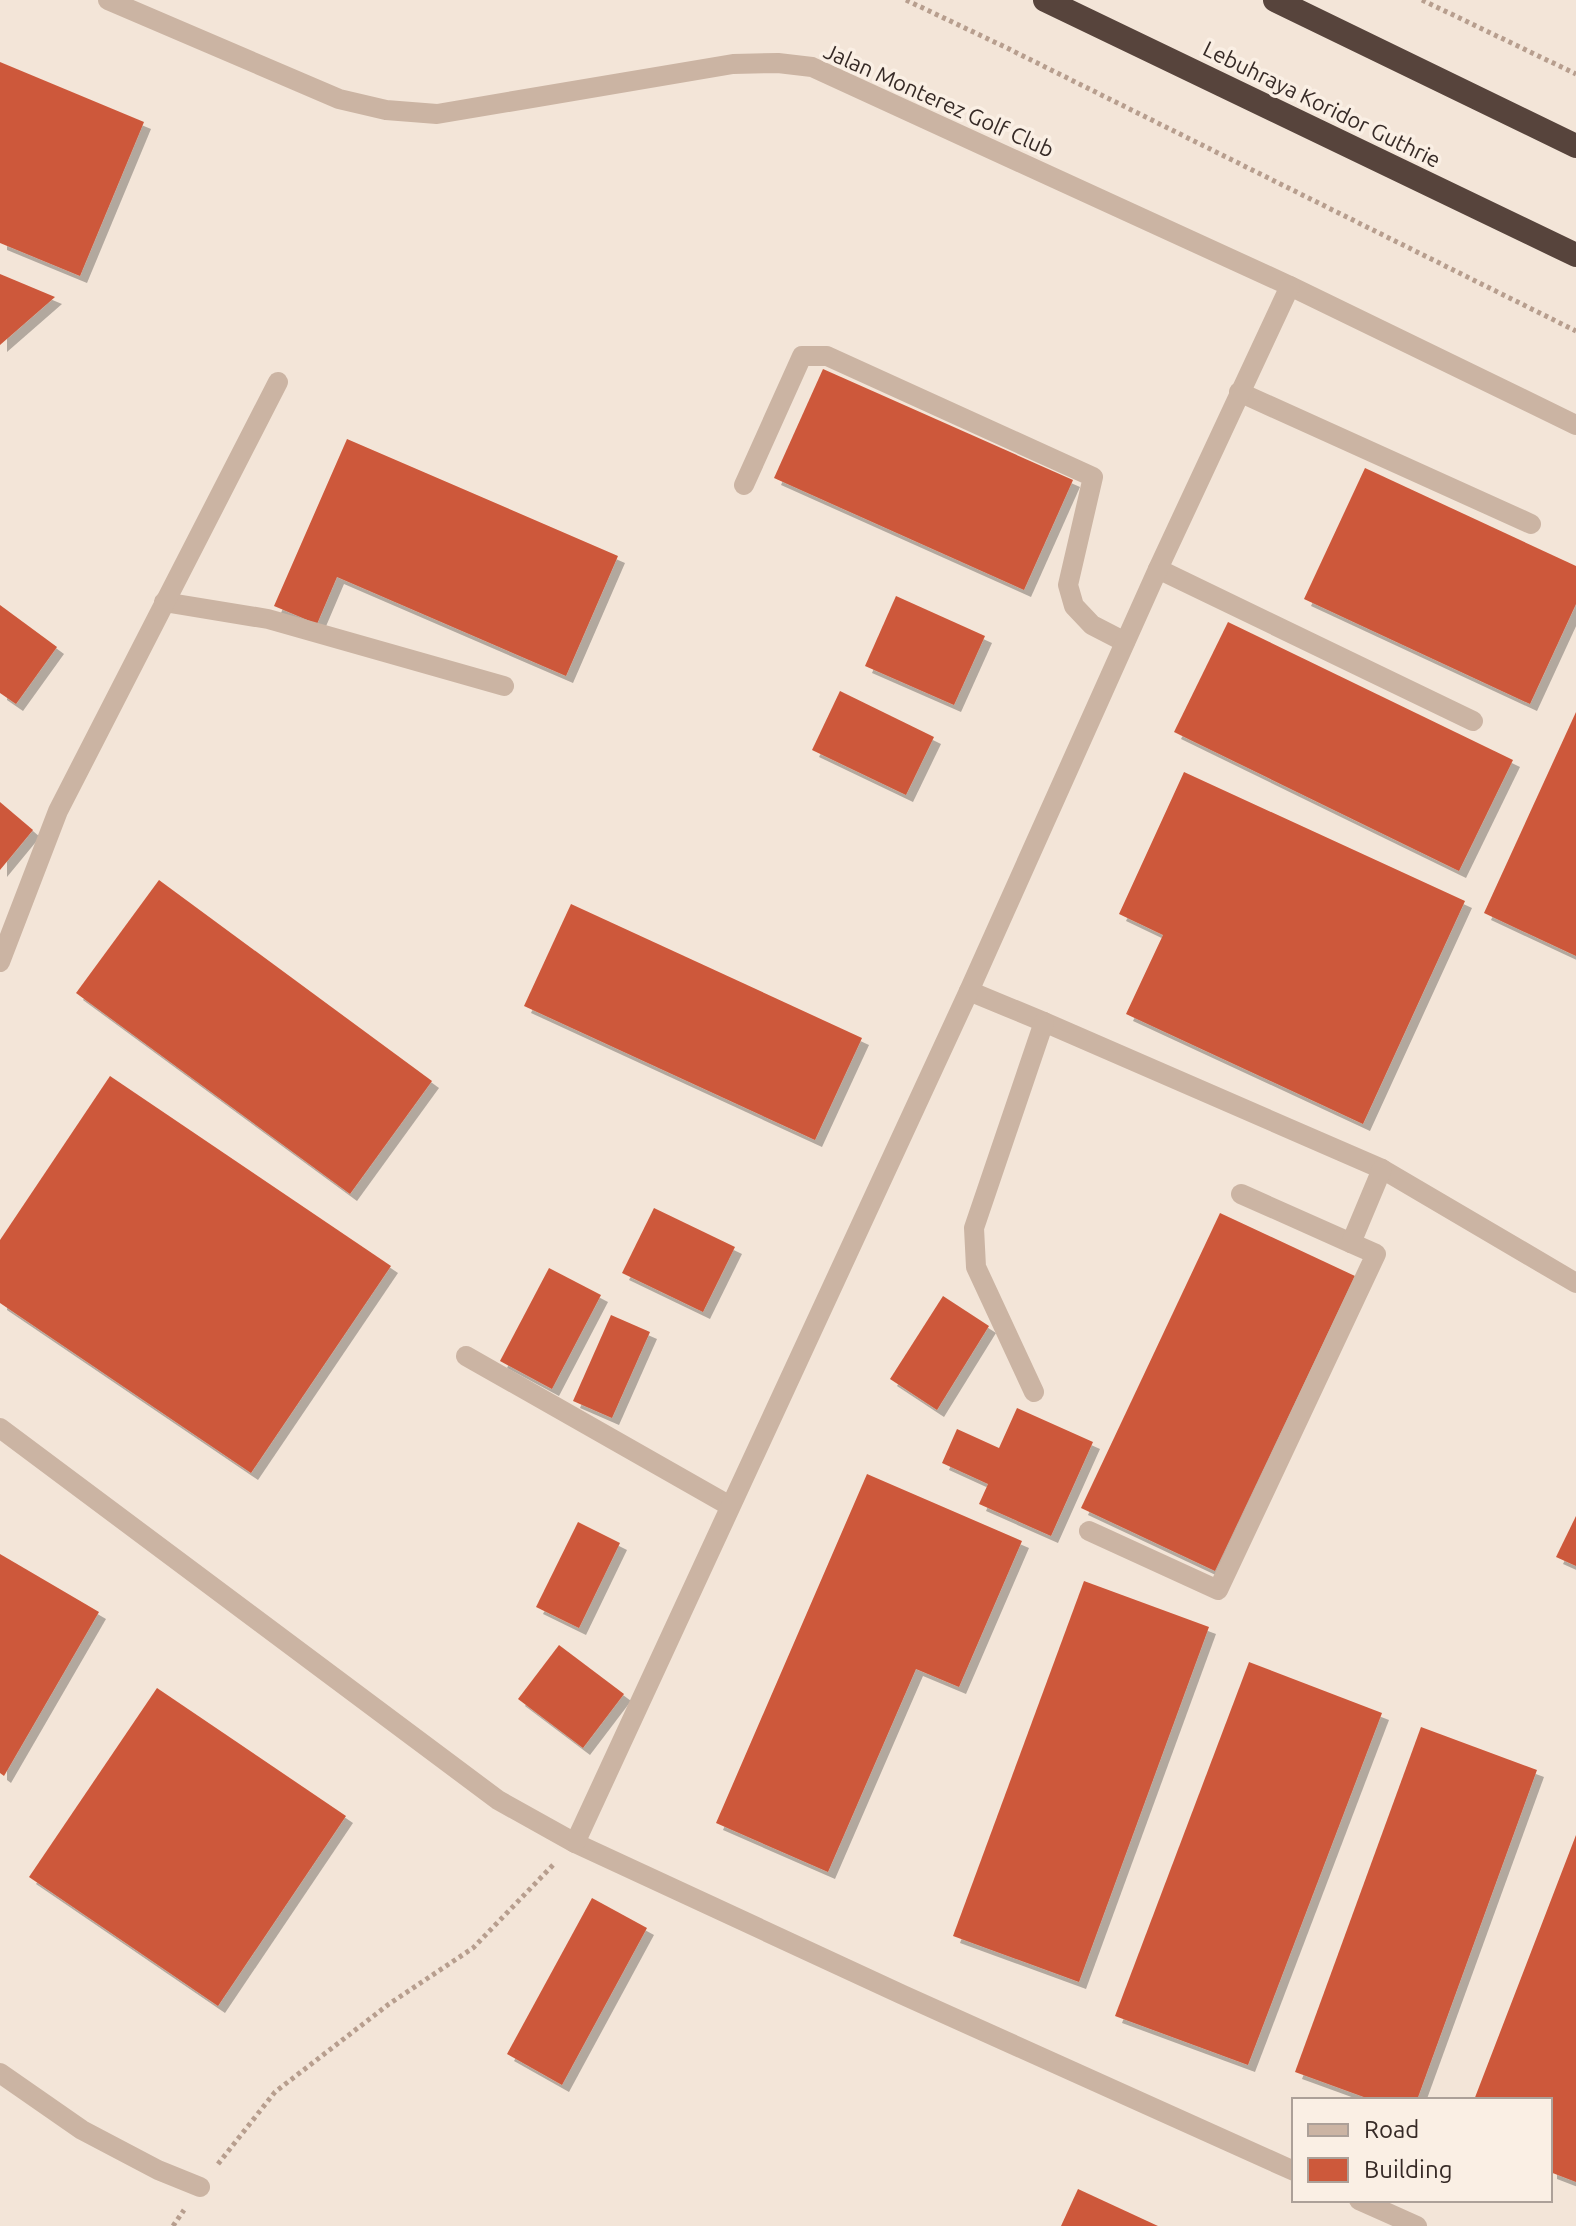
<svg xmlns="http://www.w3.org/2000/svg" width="1576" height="2226" viewBox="0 0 1576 2226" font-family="Ubuntu,sans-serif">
<defs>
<filter id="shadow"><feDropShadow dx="7" dy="7" stdDeviation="0" flood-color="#0004"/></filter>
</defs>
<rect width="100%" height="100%" fill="#f3e5d8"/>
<g fill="#cd593b" filter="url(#shadow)">
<path d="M0 62 144 122 80 276 0 243Z"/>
<path d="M0 274 55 297 0 345Z"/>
<path d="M823 369 1073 480 1024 590 774 478Z"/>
<path d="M347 439 618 556 566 676 337 577 317 624 274 606Z"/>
<path d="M1365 468 1576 566V604L1530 704 1304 599Z"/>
<path d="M896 596 985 636 954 705 865 666Z"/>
<path d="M0 605 57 647 16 704 0 693Z"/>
<path d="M1228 622 1513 760 1459 871 1174 732Z"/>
<path d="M840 691 934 737 906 795 812 750Z"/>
<path d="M1576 712V956L1484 913Z"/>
<path d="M1184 772 1465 901 1363 1124 1126 1014 1163 935 1119 914Z"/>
<path d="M0 802 33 830 0 870Z"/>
<path d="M159 880 432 1081 350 1194 76 993Z"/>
<path d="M571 904 862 1038 815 1140 524 1006Z"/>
<path d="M110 1076 391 1266 251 1473 0 1303V1240Z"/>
<path d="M654 1208 735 1247 703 1312 622 1273Z"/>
<path d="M1220 1213 1355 1276 1215 1571 1081 1508Z"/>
<path d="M549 1268 601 1295 552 1389 500 1361Z"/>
<path d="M943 1296 989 1326 937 1410 890 1379Z"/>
<path d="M611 1315 650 1332 612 1418 573 1401Z"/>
<path d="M1017 1408 1093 1442 1051 1536 979 1504 988 1484 942 1463 957 1429 999 1448Z"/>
<path d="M867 1474 1022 1541 959 1687 916 1669 828 1872 716 1823Z"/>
<path d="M1576 1516V1566L1556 1557Z"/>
<path d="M578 1522 620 1543 579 1628 536 1607Z"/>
<path d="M0 1554 99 1612 4 1776 0 1773Z"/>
<path d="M1084 1581 1209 1627 1079 1982 953 1936Z"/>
<path d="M559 1645 624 1694 583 1748 518 1699Z"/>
<path d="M1249 1662 1382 1713 1248 2065 1115 2016Z"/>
<path d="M157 1688 346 1816 218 2006 29 1877Z"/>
<path d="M1421 1727 1537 1770 1417 2100H1372L1295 2072Z"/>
<path d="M1576 1835V2182L1550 2172V2100H1474Z"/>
<path d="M592 1898 647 1928 562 2085 507 2054Z"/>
<path d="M1078 2189 1158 2226H1061Z"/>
</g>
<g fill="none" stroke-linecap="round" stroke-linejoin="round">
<g stroke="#b79e8e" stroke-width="5" stroke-dasharray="4 4" stroke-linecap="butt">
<path d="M906 0 1005 47 1576 331"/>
<path d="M1422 0 1576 74"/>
<path d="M218 2164 275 2092 389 2004 473 1948 555 1863"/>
<path d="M173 2226 184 2210"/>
</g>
<g stroke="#cbb4a3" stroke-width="20">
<path d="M1239 392 1531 524"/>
<path d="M744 485 802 356H827L1093 477 1068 585 1074 606 1092 625 1125 642"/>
<path d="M1158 569 1473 721"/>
<path d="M164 602 268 619 504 686"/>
<path d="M0 962 58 811 278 382"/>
<path d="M969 991 1044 1022 1382 1169 1576 1283"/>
<path d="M1241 1194 1351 1243"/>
<path d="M466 1356 730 1506"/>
<path d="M1034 1392 976 1267 974 1228 1044 1022"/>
<path d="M1089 1531 1218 1590 1376 1254 1351 1243 1382 1169"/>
<path d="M575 1843 903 1995 1294 2171"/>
<path d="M0 2073 82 2130 158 2170 200 2187"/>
<path d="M1359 2200 1417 2226"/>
</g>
<g stroke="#cbb4a3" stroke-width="20">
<path d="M108 0 339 99 386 110 437 114 733 64 778 63 812 67 1290 286 1576 425"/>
<path d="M0 1428 498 1800 575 1843 969 991 1158 569 1290 286"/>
</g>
<g stroke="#57443c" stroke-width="24">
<path d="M1045 0 1576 255"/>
<path d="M1275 0 1576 146"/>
</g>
</g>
<g text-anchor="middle" stroke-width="7" stroke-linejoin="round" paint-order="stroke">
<g font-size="22" fill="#362a26" stroke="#faefe4">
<text transform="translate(939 100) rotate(24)" y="8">Jalan Monterez Golf Club</text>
<text transform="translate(1322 104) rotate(26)" y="8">Lebuhraya Koridor Guthrie</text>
</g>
</g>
<rect x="1292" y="2098" width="260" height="104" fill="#faefe4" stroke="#aca098" stroke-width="2"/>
<rect x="1308" y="2124" width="40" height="12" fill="#cbb4a3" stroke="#aca098" stroke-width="2"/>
<text x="1364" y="2138" font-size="24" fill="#362a26">Road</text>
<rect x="1308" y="2158" width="40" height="24" fill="#cd593b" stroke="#aca098" stroke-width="2"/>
<text x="1364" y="2178" font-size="24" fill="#362a26">Building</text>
</svg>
